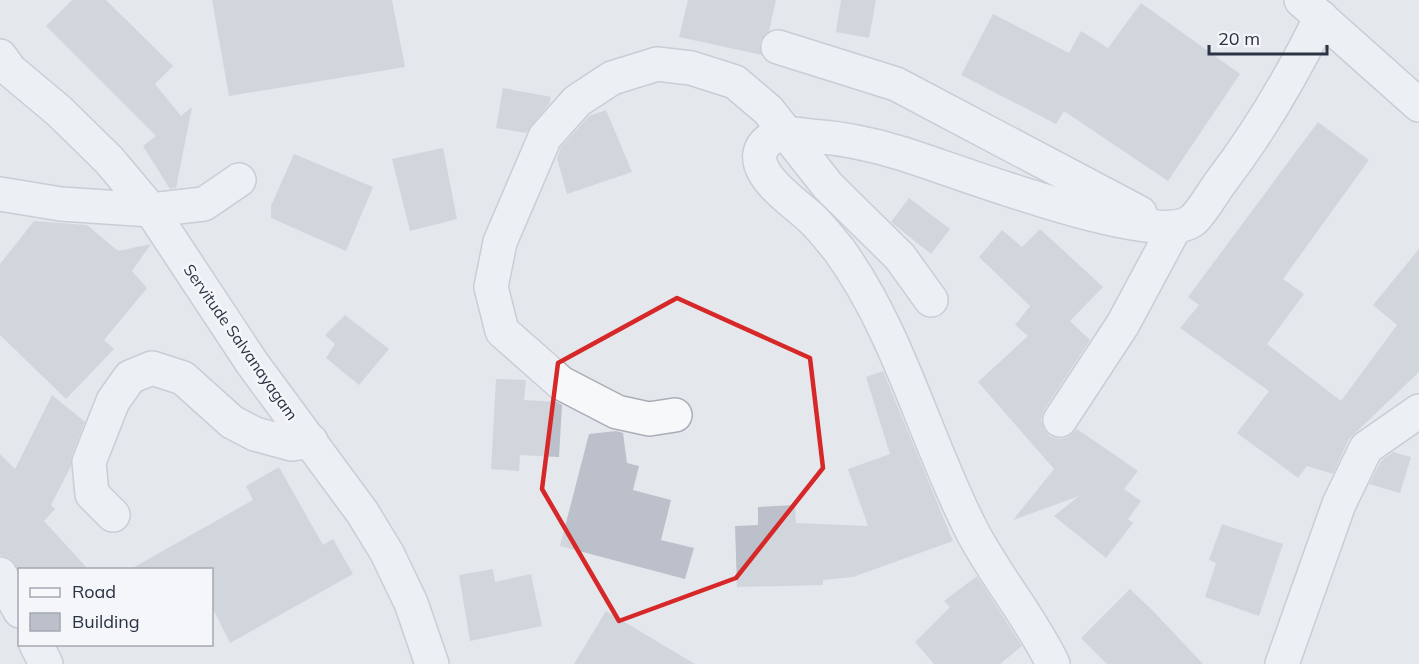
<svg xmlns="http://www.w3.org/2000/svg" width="1419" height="664" viewBox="0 0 1419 664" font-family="Mulish,sans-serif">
<rect width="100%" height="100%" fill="#e4e7ec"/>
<g fill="#bbc0ca">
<path d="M72 0H106L173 66 155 84 181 116 192 107 176 188 170 189 143 146 156 136 46 26Z"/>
<path d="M212 0H392L405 67 229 96Z"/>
<path d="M688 0H776L769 31 760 42 762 55 679 37Z"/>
<path d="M841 0H876L869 38 836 32Z"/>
<path d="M1141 3 1240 74 1168 181 1064 111 1056 124 961 75 993 14 1069 53 1081 31 1108 48Z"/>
<path d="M503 88 551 97 549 104 526 133 496 128Z"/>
<path d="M606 110 632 172 567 194 557 158 561 147 589 116Z"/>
<path d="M1318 122 1369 160 1283 279 1304 294 1267 344 1341 401 1397 325 1373 305 1419 249V372L1349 439 1333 474 1307 466 1298 478 1237 433 1269 391 1180 328 1199 305 1188 297Z"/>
<path d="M443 148 457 219 410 231 392 159Z"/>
<path d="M294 154 373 187 346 251 271 218V206Z"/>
<path d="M909 198 950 229 931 254 891 222Z"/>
<path d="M34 221 87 225 118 251 151 244 132 271 147 288 104 340 114 349 66 399 0 335V264Z"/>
<path d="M1040 229 1103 287 1070 321 1090 340 1044 410 1041 420 1044 429 1050 436 1058 439 1068 437 1077 429 1138 471 1124 489 1141 501 1128 519 1133 523 1106 558 1054 516 1079 496 1013 520 1054 469 978 382 1028 336 1015 325 1030 306 979 257 1002 230 1022 247Z"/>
<path d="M345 315 389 349 359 385 326 358 335 344 325 335Z"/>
<path d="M883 371 953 541 853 577 823 580V585L737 587 735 526 758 525V507L795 505 796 523 868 526 848 469 890 454 866 377Z"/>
<path d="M496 379 526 380 524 400 557 402 562 405 559 457 520 455 519 471 491 469Z"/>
<path d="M52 395 85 422 72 455 71 466 51 505 55 509 44 521 89 570H19L10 558 0 555V454L15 469Z"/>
<path d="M616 431 623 433 627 463 639 466 633 490 671 500 661 540 694 548 685 579 560 546 589 434Z"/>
<path d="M1393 452 1411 457 1400 493 1369 484 1381 461Z"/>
<path d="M279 467 323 545 333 539 353 574 230 643 212 607V570H129L253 500 246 486Z"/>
<path d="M1222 524 1283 544 1259 616 1205 597 1216 563 1209 560Z"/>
<path d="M493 569 495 582 531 574 542 626 470 641 459 575Z"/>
<path d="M977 576 1022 646 1000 664H934L915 642 950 607 944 601Z"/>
<path d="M1130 589 1154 612 1203 664H1107L1081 638Z"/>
<path d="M606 611 695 664H574Z"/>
</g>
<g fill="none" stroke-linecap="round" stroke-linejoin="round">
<g stroke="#a9aeb7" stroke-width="36">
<g id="minor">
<path d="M1301 0 1419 105"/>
<path d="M778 47 896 84 1140 213"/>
<path d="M0 56 10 70 59 111 109 160 151 210 252 363 362 512 387 553 411 603 432 664"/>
<path d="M0 194 61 204 151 210 204 204 239 180"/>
<path d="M675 415 649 419 617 412 561 383 502 331 491 287 500 242 545 137 577 101 612 78 657 64 691 68 735 82 768 110 828 186 900 257 931 300"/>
<path d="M1060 420 1123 324 1175 227"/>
<path d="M113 515 92 494 89 462 113 401 130 377 152 368 183 378 232 422 255 434 292 444 311 441"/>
<path d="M0 574 20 611"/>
<path d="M36 644 46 664"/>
<path d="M1053 664C1031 618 996 577 972 531 925 440 900 334 839 250 830 239 820 226 809 216 791 200 734 162 773 137 783 131 800 135 811 136 842 138 871 144 900 153 948 167 1157 250 1193 220 1203 211 1212 194 1220 183 1260 131 1292 76 1321 17"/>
<path d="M1282 664 1339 504 1366 448 1419 411"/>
</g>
</g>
<use href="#minor" stroke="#f7f8fa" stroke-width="33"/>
</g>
<path d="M0 0H1419V664H0ZM677 298 810 358 823 468 736 578 619 621 542 489 558 363Z" fill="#e4e7ec" fill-opacity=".55" fill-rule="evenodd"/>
<path fill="none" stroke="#d62828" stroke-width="4.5" stroke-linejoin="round" d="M677 298 810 358 823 468 736 578 619 621 542 489 558 363Z"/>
<g text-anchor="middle" stroke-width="5" stroke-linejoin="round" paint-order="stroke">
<g font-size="16" fill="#2b3445" stroke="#f4f6f9">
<text transform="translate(241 342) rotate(55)" y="6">Servitude Salvanayagam</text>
</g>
</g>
<rect x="18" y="568" width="195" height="78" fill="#f4f6f9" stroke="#a4a8b1" stroke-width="1.5"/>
<rect x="30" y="588" width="30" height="9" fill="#f7f8fa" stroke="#a4a8b1" stroke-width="1.5"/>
<text x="72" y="598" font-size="18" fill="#2b3445">Road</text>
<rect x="30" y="613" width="30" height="18" fill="#bbc0ca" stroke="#a4a8b1" stroke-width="1.5"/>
<text x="72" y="628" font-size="18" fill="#2b3445">Building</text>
<path d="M1209 45v9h118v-9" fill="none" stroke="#2b3445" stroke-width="3"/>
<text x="1218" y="45" font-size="18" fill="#2b3445" stroke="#f4f6f9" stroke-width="4.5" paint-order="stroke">20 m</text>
</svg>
